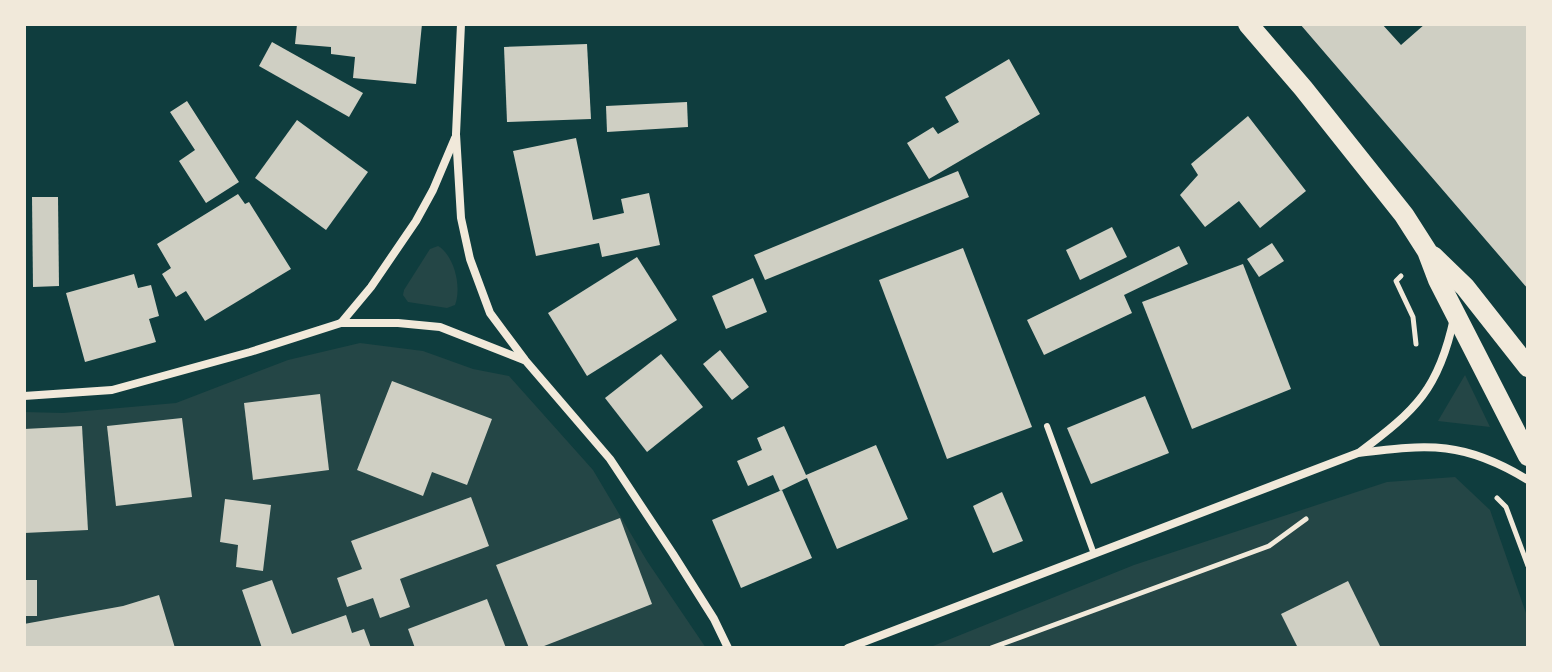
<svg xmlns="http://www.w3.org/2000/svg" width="1552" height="672" viewBox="0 0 1552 672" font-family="'Libre Baskerville',serif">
<rect width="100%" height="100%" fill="#0f3d3e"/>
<g fill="#244646">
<path d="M438 246C454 255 462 287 455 305L447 308 408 302 403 295 404 290 430 249Z"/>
<path d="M360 343 423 351 473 369 509 376 593 470 647 561 706 648H24V412L63 413 176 403 288 360Z"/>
<path d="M1465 375 1490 427 1438 421Z"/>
<path d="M1455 477 1490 510 1528 619V648H928L1134 565 1387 482Z"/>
</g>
<g fill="#cfcfc3">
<path d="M297 24H422L416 84 353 78 355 57 331 54V47L295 44Z"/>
<path d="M1300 24H1382L1401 45 1425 24H1528V289Z"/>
<path d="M272 42 363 93 349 117 259 66Z"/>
<path d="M587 44 591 119 507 122 504 47Z"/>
<path d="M1009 59 1040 114 929 179 907 143 933 127 938 134 959 122 945 97Z"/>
<path d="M187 101 239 182 206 203 179 161 195 150 170 112Z"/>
<path d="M687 102 688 127 607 132 606 106Z"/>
<path d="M1248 116 1306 191 1260 228 1239 201 1205 227 1180 195 1198 175 1191 164Z"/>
<path d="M297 120 368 172 326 230 255 178Z"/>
<path d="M576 138 593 220 624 213 621 199 649 193 660 245 602 257 599 243 536 256 513 151Z"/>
<path d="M958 171 969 197 765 280 754 255Z"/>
<path d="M238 194 245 204 249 202 291 269 205 321 186 291 176 297 162 274 171 268 157 244Z"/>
<path d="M32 197H58L59 286 33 287Z"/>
<path d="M1112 227 1127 257 1080 280 1066 250Z"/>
<path d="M1272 243 1284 261 1259 277 1247 259Z"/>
<path d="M1179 246 1188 264 1124 295 1132 313 1044 355 1027 320Z"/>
<path d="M963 248 1032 427 947 459 879 280Z"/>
<path d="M637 257 677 320 587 376 548 313Z"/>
<path d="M1243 264 1291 389 1192 429 1142 302Z"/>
<path d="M134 274 138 288 151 285 159 316 149 319 156 342 85 362 66 293Z"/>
<path d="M753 278 767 312 726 329 712 296Z"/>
<path d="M720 350 749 387 732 400 703 364Z"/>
<path d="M661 354 703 407 647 452 605 398Z"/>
<path d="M392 381 492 419 467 485 432 472 423 496 357 470Z"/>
<path d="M320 394 329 470 253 480 244 403Z"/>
<path d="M1145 396 1169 453 1091 484 1067 428Z"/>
<path d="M182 418 192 497 116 506 107 426Z"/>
<path d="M82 426 88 530 24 533V429Z"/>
<path d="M784 426 806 475 876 445 908 519 837 549 807 478 780 491 773 475 748 486 737 461 762 450 757 438Z"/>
<path d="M782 490 812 558 741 588 712 520Z"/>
<path d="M1002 492 1023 541 993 553 973 506Z"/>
<path d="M471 497 489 546 400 579 410 607 380 618 373 598 347 607 337 578 362 569 351 541Z"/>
<path d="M225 499 271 505 263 571 236 567 238 545 220 542Z"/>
<path d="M620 518 652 604 539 648H529L496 565Z"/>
<rect x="24" y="580" width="13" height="36"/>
<path d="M272 580 292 634 346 615 352 633 364 629 371 648H262L242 590Z"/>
<path d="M1348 581 1381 648H1298L1281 614Z"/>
<path d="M159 595 175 648H24V624L123 606Z"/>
<path d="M487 599 506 648H415L408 629Z"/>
</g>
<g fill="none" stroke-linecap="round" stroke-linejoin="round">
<g stroke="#f1e9da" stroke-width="5">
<path d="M1401 276 1396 281 1413 317 1416 344"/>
<path d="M1497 498 1506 507 1528 566"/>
<path d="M991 648 1269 546 1306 519"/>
</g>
<path stroke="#f1e9da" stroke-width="6" d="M1047 426 1094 554"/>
<g stroke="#f1e9da" stroke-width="8">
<path d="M461 24 456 134 461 218 470 259 490 313 525 360 610 459 673 554 714 619 728 648"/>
<path d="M341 323H398L440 327 524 360"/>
<path d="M24 396 112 390 250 352 341 323 371 287 416 221 433 190 455 138"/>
<path d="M1360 452C1416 410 1439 389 1454 318"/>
<path d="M848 648 1358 453C1430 444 1464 441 1528 480"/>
</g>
<g stroke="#f1e9da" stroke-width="20">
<path d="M1248 24 1303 88 1404 215 1427 251 1438 280 1528 456"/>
<path d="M1433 256 1465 287 1528 367"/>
</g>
</g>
<rect width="1552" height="672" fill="none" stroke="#f1e9da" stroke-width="52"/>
</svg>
